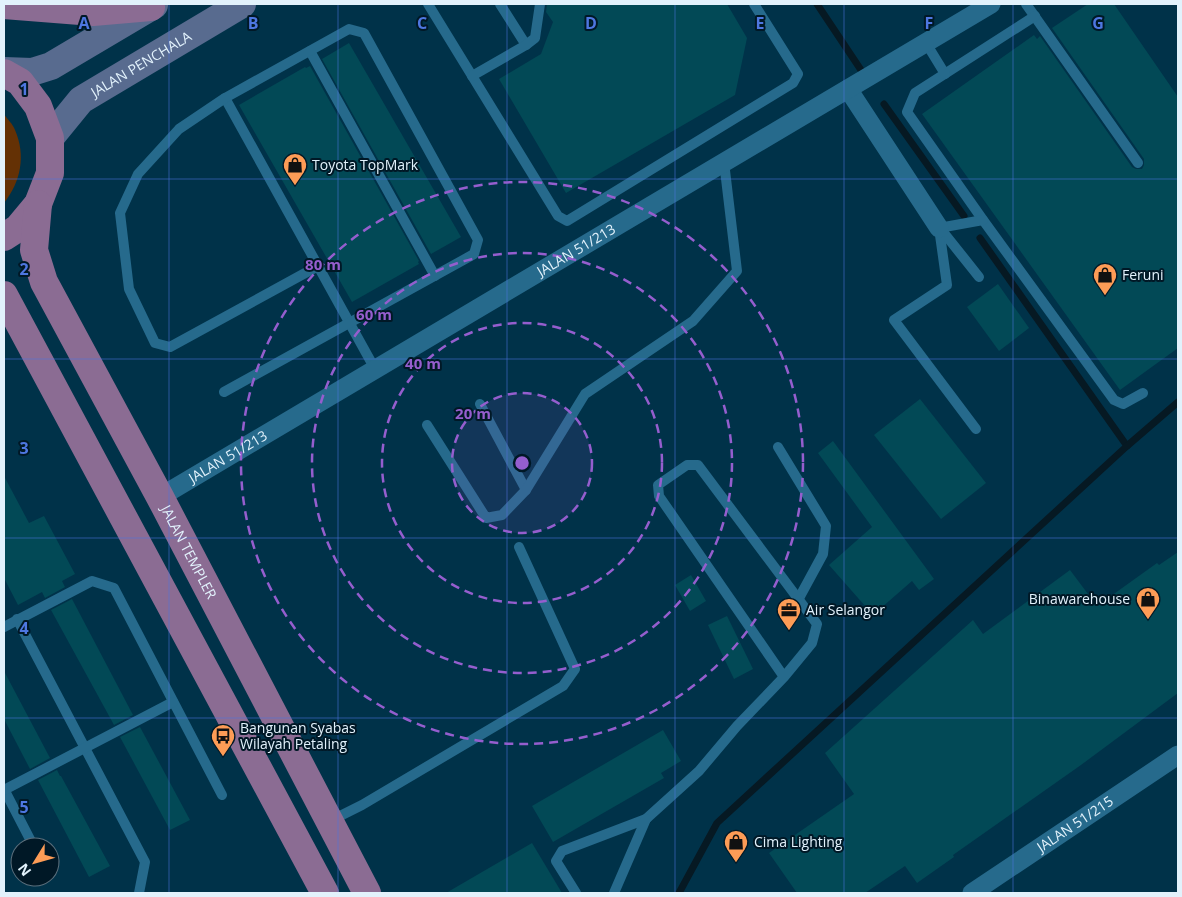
<svg xmlns="http://www.w3.org/2000/svg" width="1182" height="897" viewBox="0 0 1182 897" font-family="'Open Sans',sans-serif">
<rect width="100%" height="100%" fill="#003249"/>
<path fill="#643105" d="M4 114C7 119 13 124 15 130 26 155 21 182 4 203Z"/>
<g fill="none" stroke-linecap="round" stroke-linejoin="round">
<g stroke="#061923" stroke-width="7">
<path d="M817 4 863 73"/>
<path d="M884 104 964 216"/>
<path d="M980 238 1127 446"/>
<path d="M679 893 717 823 1127 446 1178 402"/>
</g>
</g>
<g fill="#024956">
<path d="M547 4H727L747 38 735 95 566 193 499 79 541 54 553 22 546 12Z"/>
<path d="M1088 4H1114L1178 97V348L1120 390 922 114 1034 35 1037 39 1040 36 1132 167 1136 169H1142L1144 165V159L1052 28Z"/>
<path d="M349 43 461 237 431 254 322 59Z"/>
<path d="M310 66 419 261 418 262 419 264 352 302 239 105 305 67 306 68Z"/>
<path d="M998 284 1029 328 999 351 967 307Z"/>
<path d="M920 399 986 483 941 519 874 435Z"/>
<path d="M833 441 934 579 919 590 912 581 873 615 829 565 872 527 818 453Z"/>
<path d="M4 476 29 523 44 516 75 574 62 581 65 587 45 598 42 592 18 605 4 578Z"/>
<path d="M1178 552V693L1081 765 953 855 954 857 917 883 905 866 865 893H797L769 853 854 794 825 753 973 620 983 634 1070 570 1097 606 1157 563 1159 565Z"/>
<path d="M691 575 706 601 690 611 675 585Z"/>
<path d="M72 599 133 715 114 725 51 610Z"/>
<path d="M727 616 753 669 734 679 708 625Z"/>
<path d="M4 671 50 758 30 769 4 719Z"/>
<path d="M140 727 190 820 170 830 120 737Z"/>
<path d="M663 730 681 761 661 773 664 778 553 842 532 806Z"/>
<path d="M57 770 60 776H61L110 866 89 877 38 780Z"/>
<path d="M532 843 562 893H446Z"/>
</g>
<g fill="none" stroke-linecap="round" stroke-linejoin="round">
<g stroke="#266a8c" stroke-width="10">
<path d="M428 4 558 216 567 221 793 83 798 74 754 4"/>
<path d="M500 4 526 45"/>
<path d="M1026 4 1138 163"/>
<path d="M1035 16 915 93 907 112 983 220 1114 400 1123 404 1143 393"/>
<path d="M926 43 945 74"/>
<path d="M310 51 435 276"/>
<path d="M472 76 526 45 535 38 540 4"/>
<path d="M225 98 375 369"/>
<path d="M939 228 947 285 894 320 976 429"/>
<path d="M939 228 983 220"/>
<path d="M940 228 979 277"/>
<path d="M224 392 474 254 478 240 364 33 349 29 225 98 179 129 138 174 120 213 129 289 155 343 170 347 318 266"/>
<path d="M480 404 526 490"/>
<path d="M427 425 486 518 502 515 526 490 585 394 693 321 737 271 724 162"/>
<path d="M778 447 826 526 823 554 798 600"/>
<path d="M17 619 145 862 139 893"/>
<path d="M4 627 92 581 114 588 222 795"/>
<path d="M4 789 34 847"/>
<path d="M4 790 173 702"/>
<path d="M330 821 362 805 563 686 575 669 519 547"/>
<path d="M576 893 556 861 562 851 646 819 699 771 737 726 784 677 812 643 817 624 698 465H687L658 485 659 496 784 677"/>
<path d="M614 893 646 819"/>
</g>
<g stroke="#266a8c" stroke-width="19">
<path d="M848 89 939 228"/>
<path id="s1" d="M160 497 991 4"/>
<path id="s2" d="M972 893 1178 755"/>
</g>
<g stroke="#586b8f" stroke-width="28">
<path d="M4 71 32 72 51 66 154 5"/>
<path id="s3" d="M50 138 81 100 242 4"/>
</g>
<g stroke="#8b6c93" stroke-width="28">
<path d="M4 5 93 12 151 7"/>
<path d="M4 73 20 82 38 106 50 138V173L38 204 18 228 4 237"/>
<path id="s4" d="M38 204 34 250 44 282 160 497 367 893"/>
<path d="M4 295 325 893"/>
</g>
</g>
<path fill="none" stroke="#4e77e1" stroke-width="1" stroke-opacity="0.55" d="M169 4V893M338 4V893M507 4V893M675 4V893M844 4V893M1013 4V893M4 179H1178M4 359H1178M4 538H1178M4 718H1178"/>
<circle cx="522" cy="463" r="70" fill="#955ece" fill-opacity=".12"/>
<g fill="none" stroke="#955ece" stroke-width="2.5" stroke-dasharray="9 6">
<circle cx="522" cy="463" r="70"/>
<circle cx="522" cy="463" r="140"/>
<circle cx="522" cy="463" r="210"/>
<circle cx="522" cy="463" r="281"/>
</g>
<defs>
<g id="shop-pin" transform="scale(1.25)"><path d="M0 17L-7.5 6A9.5 9.5 0 1 1 7.5 6Z" fill="#fd9c56" stroke="#001826"/><path d="M-5-2.5h2.3a2.7 3.5 0 0 1 5.4 0H5L5.5 6h-11ZM-1.5-2.5h3a1.5 2.3 0 0 0-3 0Z" fill="#111"/></g>
<g id="office-pin" transform="scale(1.25)"><path d="M0 17L-7.5 6A9.5 9.5 0 1 1 7.5 6Z" fill="#fd9c56" stroke="#001826"/><path d="M-6-3h4V-5.5h4V-3h4V5H-6ZM-1-4.5V-3h2v-1.5ZM-6 0V1H6V0Z" fill="#111"/></g>
<g id="bus-pin" transform="scale(1.25)"><path d="M0 17L-7.5 6A9.5 9.5 0 1 1 7.5 6Z" fill="#fd9c56" stroke="#001826"/><path d="M-5-6H5V4H4V6H2V4H-2V6H-4V4H-5ZM-3.5-4V0h7V-4ZM-3.5 1.2v1.5H-2V1.2ZM2 1.2v1.5H3.5V1.2Z" fill="#111"/></g>
</defs>
<g fill-rule="evenodd">
<use href="#shop-pin" x="295" y="165"/>
<use href="#shop-pin" x="1105" y="275"/>
<use href="#shop-pin" x="1148" y="599"/>
<use href="#office-pin" x="789" y="610"/>
<use href="#bus-pin" x="223" y="736"/>
<use href="#shop-pin" x="736" y="842"/>
</g>
<g text-anchor="middle" stroke-width="4" stroke-linejoin="round" paint-order="stroke">
<g font-size="14" fill="#e2f2fc" stroke="#001826">
<text dy="5" stroke="none"><textPath href="#s3" startOffset="119">JALAN PENCHALA</textPath></text>
<text dy="5" stroke="none"><textPath href="#s1" startOffset="484">JALAN 51/213</textPath></text>
<text dy="5" stroke="none"><textPath href="#s1" startOffset="79">JALAN 51/213</textPath></text>
<text dy="5" stroke="none"><textPath href="#s4" startOffset="386">JALAN TEMPLER</textPath></text>
<text dy="5" stroke="none"><textPath href="#s2" startOffset="124">JALAN 51/215</textPath></text>
</g>
<g font-size="14" fill="#e2f2fc" stroke="#001826" text-anchor="start">
<text x="312" y="170">Toyota TopMark</text>
<text x="1122" y="280">Feruni</text>
<text x="1130" y="604" text-anchor="end">Binawarehouse</text>
<text x="806" y="615">Air Selangor</text>
<text x="240" y="733">Bangunan Syabas<tspan x="240" dy="16">Wilayah Petaling</tspan></text>
<text x="754" y="847">Cima Lighting</text>
</g>
</g>
<g font-size="16" text-anchor="middle" font-weight="bold" fill="#4e77e1" stroke="#001826" stroke-width="4" stroke-linejoin="round" paint-order="stroke">
<text x="84" y="29">A</text>
<text x="253" y="29">B</text>
<text x="422" y="29">C</text>
<text x="591" y="29">D</text>
<text x="760" y="29">E</text>
<text x="929" y="29">F</text>
<text x="1098" y="29">G</text>
<text x="24" y="95">1</text>
<text x="24" y="275">2</text>
<text x="24" y="454">3</text>
<text x="24" y="634">4</text>
<text x="24" y="813">5</text>
</g>
<circle cx="522" cy="463" r="8" fill="#955ece" stroke="#001826" stroke-width="2.5"/>
<g font-size="15" text-anchor="middle" font-weight="bold" fill="#955ece" stroke="#001826" stroke-width="4" stroke-linejoin="round" paint-order="stroke">
<text x="323" y="270">80 m</text>
<text x="374" y="320">60 m</text>
<text x="423" y="369">40 m</text>
<text x="473" y="419">20 m</text>
</g>
<rect width="1182" height="897" fill="none" stroke="#e2f2fc" stroke-width="10"/>
<g transform="translate(35 862) rotate(233)"><circle r="24" fill="#001826" stroke="#5a6f7c"/>
<path d="M0-4L9 19L0 12L-9 19Z" fill="#fd9c56"/>
<text y="-8" font-size="14" font-weight="bold" text-anchor="middle" fill="#e2f2fc">N</text>
</g>
</svg>
